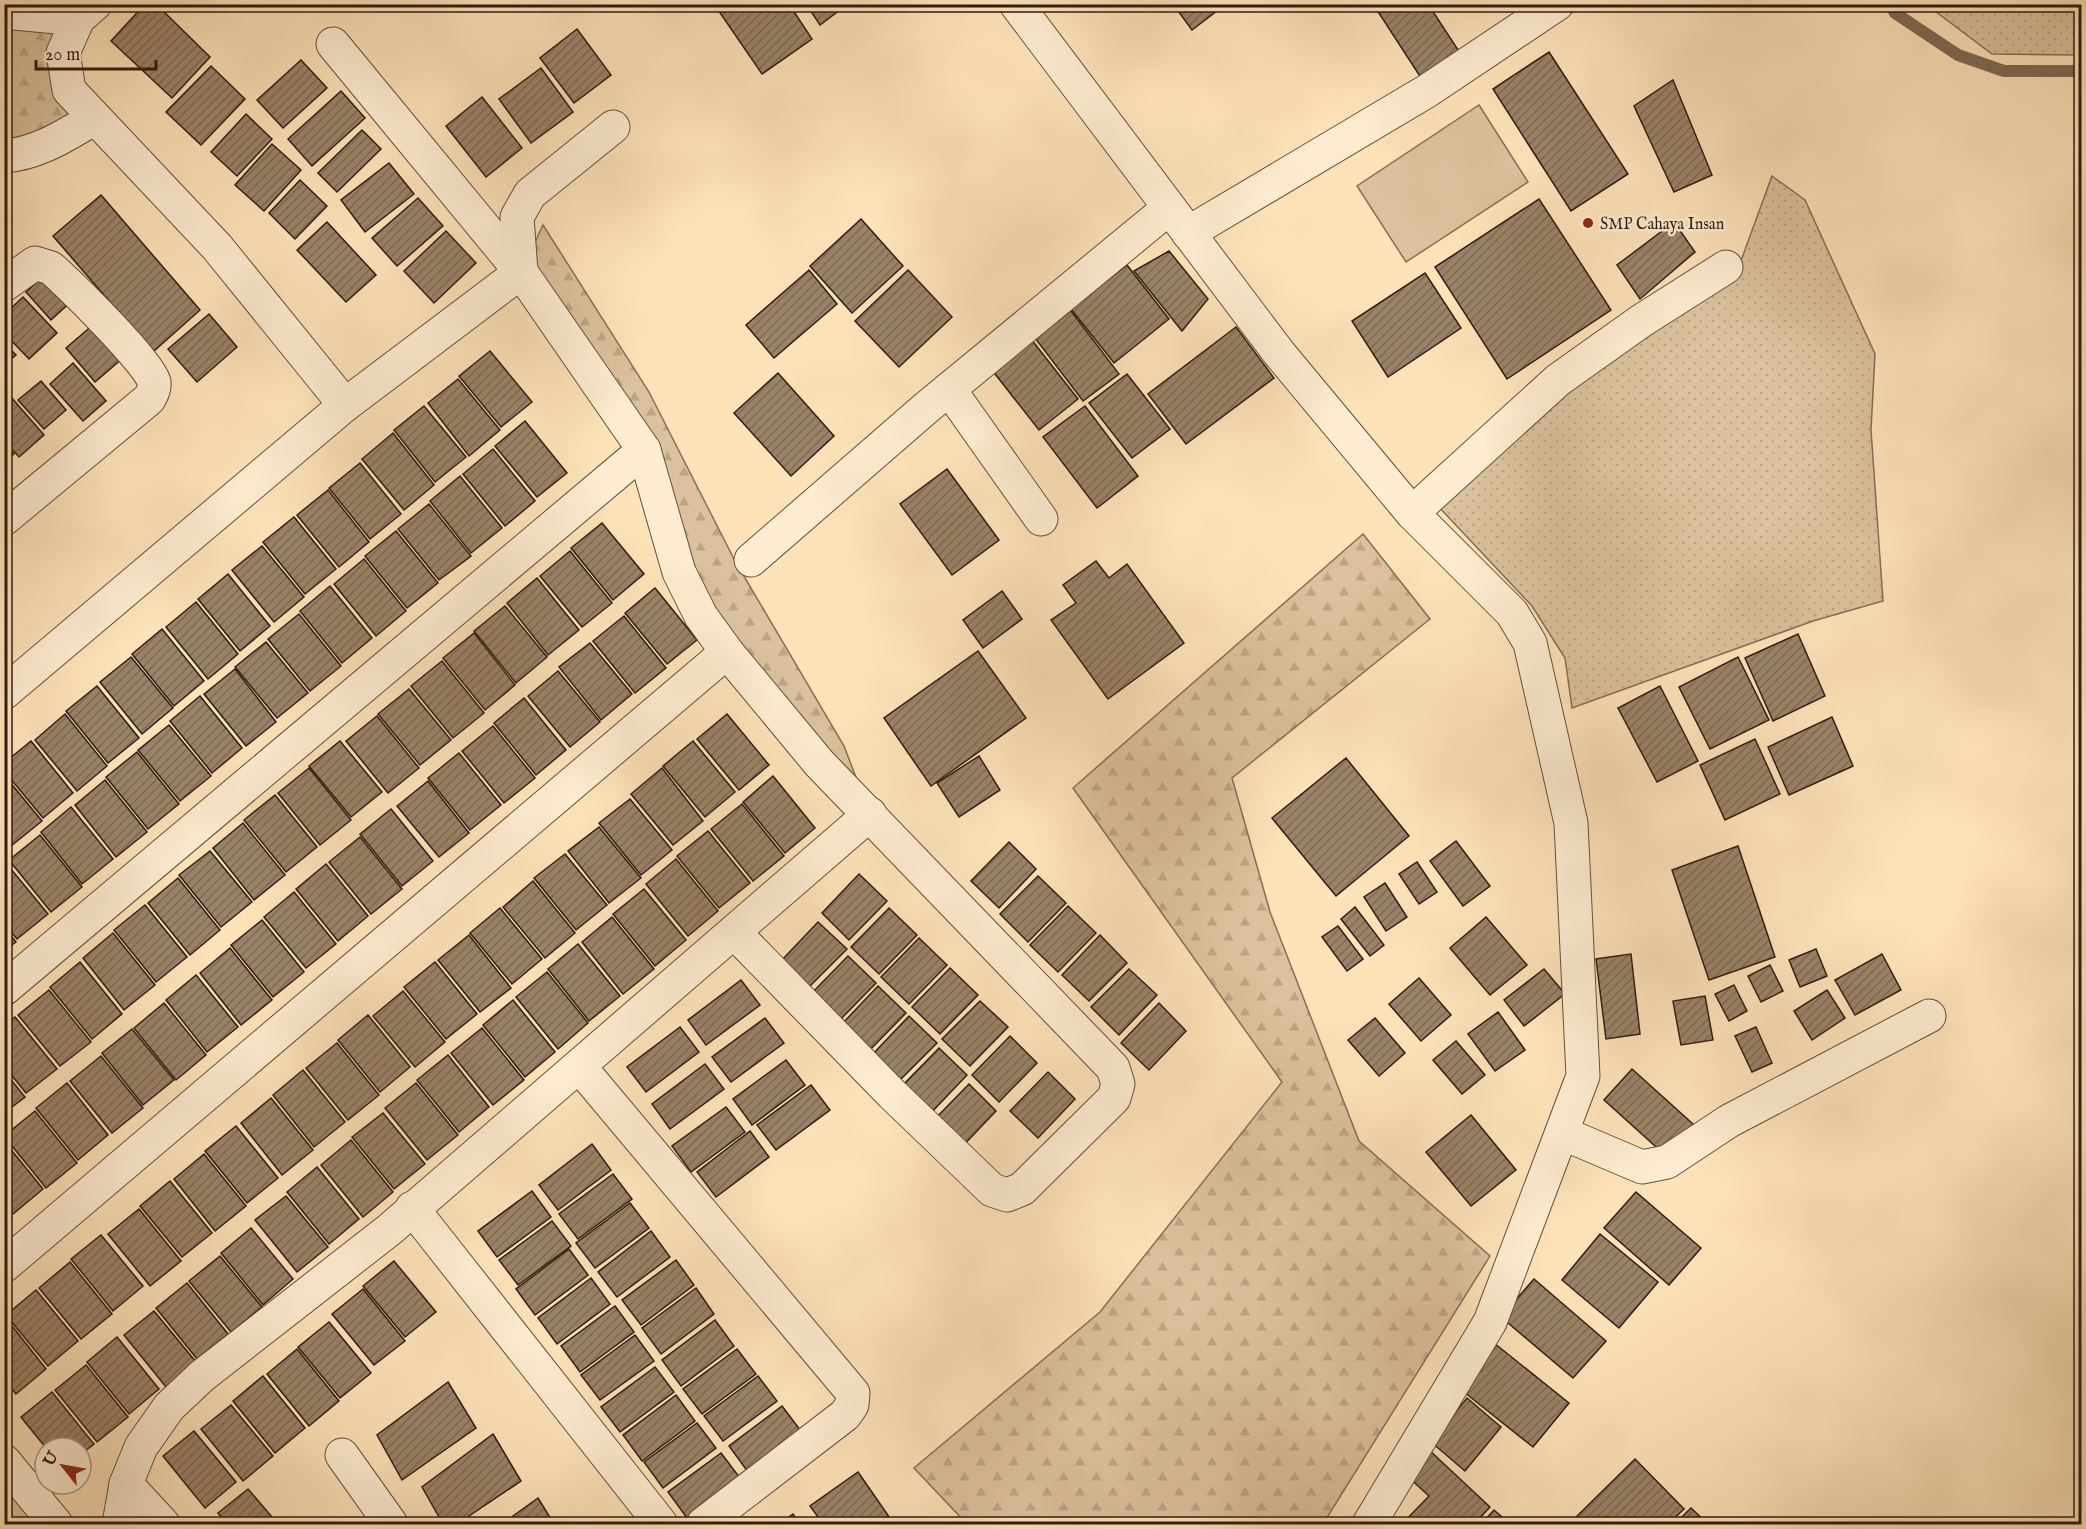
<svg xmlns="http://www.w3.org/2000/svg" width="2086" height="1529" viewBox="0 0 2086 1529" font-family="'IM FELL English',serif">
<defs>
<pattern id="grass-dots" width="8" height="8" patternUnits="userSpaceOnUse" patternTransform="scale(1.5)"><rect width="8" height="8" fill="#dbc19d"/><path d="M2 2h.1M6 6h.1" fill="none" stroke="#bca586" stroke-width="1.8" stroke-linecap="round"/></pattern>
<pattern id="forest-firs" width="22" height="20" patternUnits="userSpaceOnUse" patternTransform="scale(1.5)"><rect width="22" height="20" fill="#dbc19d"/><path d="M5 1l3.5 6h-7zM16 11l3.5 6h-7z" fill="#bca586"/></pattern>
<pattern id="building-hatch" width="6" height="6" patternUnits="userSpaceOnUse" patternTransform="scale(1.5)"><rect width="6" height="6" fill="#9a8369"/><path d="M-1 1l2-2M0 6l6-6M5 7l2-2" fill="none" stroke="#7e6a55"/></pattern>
</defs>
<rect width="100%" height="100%" fill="#fee3b9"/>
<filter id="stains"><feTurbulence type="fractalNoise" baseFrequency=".00333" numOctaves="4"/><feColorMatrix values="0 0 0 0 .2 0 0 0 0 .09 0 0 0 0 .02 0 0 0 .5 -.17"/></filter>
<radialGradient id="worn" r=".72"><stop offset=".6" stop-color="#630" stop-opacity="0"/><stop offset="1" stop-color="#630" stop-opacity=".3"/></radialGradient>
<g fill="url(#grass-dots)" stroke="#846e58" stroke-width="1.5">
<path d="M1927 5H2081V55L1992 54Z"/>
<path d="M1772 176 1805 200 1875 354 1871 430 1883 601 1813 621 1572 708 1565 658 1532 606 1437 505 1600 354 1742 258Z"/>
</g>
<g fill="url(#forest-firs)" stroke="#846e58" stroke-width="1.5">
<path d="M4 12 78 19 63 53 93 119 4 156Z"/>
<path d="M543 225 649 392 735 561 844 746 870 814 763 696 659 505 521 272Z"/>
<path d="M1363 534 1430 619 1232 778 1270 912 1359 1141 1490 1256 1323 1524H967L914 1468 1100 1312 1282 1082 1073 788Z"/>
<path d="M4 1461 56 1524H5Z"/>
</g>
<path fill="#dbc19d" stroke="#846e58" stroke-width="1.5" d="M1479 105 1528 182 1406 262 1357 186Z"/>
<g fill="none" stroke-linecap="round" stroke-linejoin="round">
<path stroke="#806b55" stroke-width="12" d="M1890 4 1895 13 1958 55 2004 71H2077L2082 69"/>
</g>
<g fill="url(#building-hatch)" stroke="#2e1c13" stroke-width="1.5">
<path d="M145 4H156L210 57 172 98 111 41Z"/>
<path d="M714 4H789L812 39 762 74Z"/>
<path d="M806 4H848L820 25Z"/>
<path d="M1173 4H1226L1192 30Z"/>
<path d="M1380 4H1428L1464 59 1425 84 1375 7Z"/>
<path d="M577 29 611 75 574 103 540 58Z"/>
<path d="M1549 52 1628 174 1571 211 1493 89Z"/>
<path d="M301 60 327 88 283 128 257 100Z"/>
<path d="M211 66 245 99 201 145 166 112Z"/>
<path d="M541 68 573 112 531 143 499 99Z"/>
<path d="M1673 80 1712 175 1674 192 1634 106Z"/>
<path d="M341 91 365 118 312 166 288 139Z"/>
<path d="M482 97 522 148 486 177 446 126Z"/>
<path d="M246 114 272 139 237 176 211 152Z"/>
<path d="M362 130 381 149 337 192 318 173Z"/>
<path d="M272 144 301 170 264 211 235 185Z"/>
<path d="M389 163 414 194 365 232 341 200Z"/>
<path d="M300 180 327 206 295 239 269 213Z"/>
<path d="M101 195 200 310 153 352 53 236Z"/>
<path d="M418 198 443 226 397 266 372 238Z"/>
<path d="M1539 199 1611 310 1507 379 1435 267Z"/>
<path d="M861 219 903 266 852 313 810 266Z"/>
<path d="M327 222 376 275 346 302 297 250Z"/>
<path d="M1674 222 1695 252 1640 299 1617 265Z"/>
<path d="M446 231 476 263 434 303 404 271Z"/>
<path d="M1169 251 1208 299 1182 331 1134 271Z"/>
<path d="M1127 265 1169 319 1114 363 1071 309Z"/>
<path d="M50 270 75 298 51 320 26 292Z"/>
<path d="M809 270 837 304 774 358 746 325Z"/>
<path d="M908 270 952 317 899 367 855 321Z"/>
<path d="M1425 273 1461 328 1388 377 1352 321Z"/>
<path d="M23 297 57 333 29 359 4 333V315Z"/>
<path d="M1071 311 1119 374 1083 401 1035 338Z"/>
<path d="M209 314 237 347 197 382 168 349Z"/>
<path d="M94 324 123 358 95 382 66 348Z"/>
<path d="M1236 327 1274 378 1186 444 1148 394Z"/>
<path d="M1031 339 1078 399 1039 430 992 370Z"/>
<path d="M4 343 16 355 4 365Z"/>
<path d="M490 351 532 402 501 427 459 376Z"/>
<path d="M73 363 106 401 83 421 50 384Z"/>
<path d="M778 373 834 436 791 476 734 413Z"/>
<path d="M1127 374 1170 429 1132 458 1089 403Z"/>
<path d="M458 379 500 430 469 456 428 403Z"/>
<path d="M41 381 66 410 44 429 18 400Z"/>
<path d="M4 389 44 435 19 457 4 440Z"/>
<path d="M424 406 466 457 435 482 394 430Z"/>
<path d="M1085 406 1138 476 1097 508 1043 437Z"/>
<path d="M525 421 567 473 537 497 495 446Z"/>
<path d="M393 433 434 485 404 510 362 459Z"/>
<path d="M4 444 14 454 4 462Z"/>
<path d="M493 449 535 501 505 526 463 474Z"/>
<path d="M360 463 401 514 370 539 329 488Z"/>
<path d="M947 469 999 540 952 575 900 504Z"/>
<path d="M460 476 502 528 471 553 430 501Z"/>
<path d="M328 490 369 542 339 567 297 515Z"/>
<path d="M429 504 471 556 439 580 398 529Z"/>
<path d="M294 517 336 569 305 594 263 542Z"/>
<path d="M602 523 644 574 613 600 571 548Z"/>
<path d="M396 531 438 583 407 608 365 556Z"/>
<path d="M262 546 304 597 274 622 232 570Z"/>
<path d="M570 551 612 603 582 627 540 576Z"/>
<path d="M364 559 406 611 376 636 334 584Z"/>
<path d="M1096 561 1109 578 1127 564 1184 643 1108 699 1051 620 1076 603 1063 585Z"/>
<path d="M228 574 270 626 240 651 198 599Z"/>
<path d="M537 578 579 630 548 655 507 603Z"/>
<path d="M330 586 372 638 342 663 300 611Z"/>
<path d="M655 588 697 640 667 664 625 613Z"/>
<path d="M1002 591 1022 619 983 648 963 620Z"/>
<path d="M196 602 238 654 208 679 166 627Z"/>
<path d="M505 606 547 657 516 683 474 631Z"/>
<path d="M299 614 341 666 310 691 268 639Z"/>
<path d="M624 616 666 668 635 693 593 641Z"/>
<path d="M162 629 204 681 174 706 132 654Z"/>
<path d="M474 633 515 685 485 710 443 658Z"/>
<path d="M1798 634 1825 696 1773 721 1745 658Z"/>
<path d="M266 642 308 693 277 718 235 667Z"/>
<path d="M590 643 632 694 601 720 559 667Z"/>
<path d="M978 651 1026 718 931 786 884 718Z"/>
<path d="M131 657 173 708 142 734 100 682Z"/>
<path d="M1738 657 1769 720 1710 749 1679 687Z"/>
<path d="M442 661 484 713 453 738 411 686Z"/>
<path d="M235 669 276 722 246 746 204 694Z"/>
<path d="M558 671 600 722 570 747 528 696Z"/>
<path d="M97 686 139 738 108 763 66 711Z"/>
<path d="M1660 686 1698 761 1657 782 1618 708Z"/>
<path d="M409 689 451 740 420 765 378 714Z"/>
<path d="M200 696 242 748 212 773 170 721Z"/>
<path d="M524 698 566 750 536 775 494 723Z"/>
<path d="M65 714 107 766 77 791 35 740Z"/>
<path d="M727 714 769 765 739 790 697 739Z"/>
<path d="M377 716 419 768 388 793 346 741Z"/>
<path d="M1832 717 1853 766 1789 795 1768 747Z"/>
<path d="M169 725 211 776 180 801 138 750Z"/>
<path d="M493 726 535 778 504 803 462 751Z"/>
<path d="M1755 739 1780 794 1725 820 1700 765Z"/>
<path d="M31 741 73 793 43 818 4 771V763Z"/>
<path d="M340 741 382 792 351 817 309 766Z"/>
<path d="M693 741 735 792 705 817 663 766Z"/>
<path d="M137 752 179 804 148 829 106 777Z"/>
<path d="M459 753 501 805 470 830 428 778Z"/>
<path d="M979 756 1000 790 959 817 937 783Z"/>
<path d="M1346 758 1409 836 1336 896 1272 818Z"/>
<path d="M309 768 351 820 320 845 278 793Z"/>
<path d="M662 768 703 821 673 845 631 794Z"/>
<path d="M4 775 42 821 11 846 4 838Z"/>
<path d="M773 776 815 828 785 853 743 802Z"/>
<path d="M105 780 147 832 116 857 75 805Z"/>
<path d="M428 781 469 833 439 857 397 806Z"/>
<path d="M275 795 317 847 286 872 244 820Z"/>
<path d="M630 799 672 850 641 875 599 823Z"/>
<path d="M742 804 784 856 753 881 711 829Z"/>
<path d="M71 807 113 859 82 884 41 832Z"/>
<path d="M391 809 433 861 402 886 360 834Z"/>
<path d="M243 823 285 875 254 900 213 848Z"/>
<path d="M599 827 641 878 609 903 568 851Z"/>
<path d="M708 831 750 883 719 908 677 856Z"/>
<path d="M40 835 82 887 51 912 9 860Z"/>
<path d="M360 837 402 889 371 914 329 862Z"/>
<path d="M1456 841 1490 886 1463 906 1430 861Z"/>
<path d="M1009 842 1036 869 999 908 971 881Z"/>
<path d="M1738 846 1775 957 1709 980 1672 870Z"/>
<path d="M210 851 252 902 221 927 179 875Z"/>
<path d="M565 854 607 905 576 930 534 878Z"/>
<path d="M676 859 718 911 688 936 646 884Z"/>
<path d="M1417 862 1437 892 1419 904 1399 874Z"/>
<path d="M6 863 48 914 17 939 4 924Z"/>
<path d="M326 864 368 916 338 941 296 889Z"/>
<path d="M859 874 887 901 849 940 822 913Z"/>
<path d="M1038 876 1066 903 1028 942 1000 914Z"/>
<path d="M178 878 220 930 190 955 148 903Z"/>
<path d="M533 881 575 933 545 958 503 907Z"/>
<path d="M1385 883 1407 917 1386 931 1364 897Z"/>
<path d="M644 889 686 940 655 966 613 914Z"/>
<path d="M294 892 336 944 306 968 264 917Z"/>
<path d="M145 905 187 957 156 982 114 930Z"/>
<path d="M1068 906 1096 933 1058 972 1030 945Z"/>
<path d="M1355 907 1384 945 1370 956 1341 919Z"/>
<path d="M500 908 542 959 512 984 470 933Z"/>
<path d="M889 908 917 935 879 974 851 947Z"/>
<path d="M612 917 654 969 623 994 582 942Z"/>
<path d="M1486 917 1527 965 1490 995 1450 948Z"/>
<path d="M262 920 304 972 273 997 231 945Z"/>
<path d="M818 922 847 949 808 988 781 961Z"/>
<path d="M1338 926 1363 959 1347 971 1322 937Z"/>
<path d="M4 928 16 942 4 951Z"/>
<path d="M113 933 155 985 124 1010 83 958Z"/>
<path d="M469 935 511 988 480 1012 438 960Z"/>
<path d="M1100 935 1127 963 1089 1001 1062 975Z"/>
<path d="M919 938 947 965 909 1004 881 977Z"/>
<path d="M578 944 620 996 589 1021 548 969Z"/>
<path d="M230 948 272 1000 241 1025 200 973Z"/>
<path d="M1816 949 1827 976 1800 987 1789 960Z"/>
<path d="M1631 954 1640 1034 1606 1039 1596 959Z"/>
<path d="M1882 954 1901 990 1855 1015 1835 980Z"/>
<path d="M848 956 876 983 838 1022 810 995Z"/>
<path d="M80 962 122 1014 92 1039 50 987Z"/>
<path d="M435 962 477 1014 446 1039 404 987Z"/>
<path d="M1770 965 1783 991 1761 1002 1748 976Z"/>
<path d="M950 968 978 995 940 1034 912 1007Z"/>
<path d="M1129 969 1157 995 1119 1035 1091 1007Z"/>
<path d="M1544 969 1565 994 1524 1026 1504 1000Z"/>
<path d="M547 972 588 1023 558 1049 516 997Z"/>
<path d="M196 975 238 1027 207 1052 166 1000Z"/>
<path d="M1419 978 1451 1015 1421 1041 1389 1004Z"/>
<path d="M741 980 760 1005 706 1045 688 1020Z"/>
<path d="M1734 985 1747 1011 1729 1021 1715 994Z"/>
<path d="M878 986 906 1013 868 1052 841 1025Z"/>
<path d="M49 990 91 1042 60 1066 18 1015Z"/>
<path d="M1827 990 1845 1018 1812 1040 1794 1011Z"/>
<path d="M403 991 445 1042 415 1067 373 1016Z"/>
<path d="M1705 996 1713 1040 1681 1045 1673 1001Z"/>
<path d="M513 1000 555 1052 525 1077 483 1025Z"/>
<path d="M980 1001 1008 1027 970 1066 942 1039Z"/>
<path d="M164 1003 206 1055 176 1080 134 1028Z"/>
<path d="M1159 1003 1186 1031 1149 1070 1121 1043Z"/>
<path d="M1498 1012 1525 1050 1495 1071 1468 1034Z"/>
<path d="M368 1015 410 1067 380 1092 338 1040Z"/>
<path d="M909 1016 937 1043 899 1081 872 1055Z"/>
<path d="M15 1017 57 1069 26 1093 4 1066V1025Z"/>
<path d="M765 1018 784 1043 731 1082 712 1057Z"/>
<path d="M1375 1018 1405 1053 1379 1076 1348 1040Z"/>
<path d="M680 1027 699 1052 646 1092 627 1067Z"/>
<path d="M1756 1027 1772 1063 1752 1072 1735 1036Z"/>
<path d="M482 1028 524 1080 493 1105 451 1053Z"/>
<path d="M132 1029 174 1080 143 1105 102 1053Z"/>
<path d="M1010 1036 1037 1063 999 1102 972 1075Z"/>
<path d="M1456 1041 1485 1075 1462 1094 1433 1060Z"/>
<path d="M337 1043 379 1095 348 1120 306 1068Z"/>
<path d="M939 1048 967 1075 929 1115 901 1087Z"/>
<path d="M448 1055 489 1107 459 1132 417 1080Z"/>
<path d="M101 1056 143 1108 112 1133 70 1081Z"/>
<path d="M786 1060 805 1085 752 1125 733 1099Z"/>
<path d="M705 1064 724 1089 670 1129 652 1104Z"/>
<path d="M1632 1069 1693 1124 1665 1155 1604 1100Z"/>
<path d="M303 1070 345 1122 314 1147 273 1095Z"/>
<path d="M4 1071 25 1097 4 1113Z"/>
<path d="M1048 1072 1075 1099 1038 1138 1010 1111Z"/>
<path d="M67 1083 108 1135 78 1160 36 1108Z"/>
<path d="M416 1083 458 1135 427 1160 385 1108Z"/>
<path d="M969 1084 996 1111 959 1150 931 1123Z"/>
<path d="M811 1085 830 1110 776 1150 757 1125Z"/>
<path d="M271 1098 313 1150 282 1175 241 1123Z"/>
<path d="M726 1107 745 1132 691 1172 672 1146Z"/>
<path d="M35 1111 77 1163 46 1188 4 1136Z"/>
<path d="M383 1113 425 1164 394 1189 352 1137Z"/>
<path d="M1471 1115 1516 1170 1471 1206 1426 1152Z"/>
<path d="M236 1126 278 1178 247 1203 205 1151Z"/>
<path d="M750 1131 769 1157 716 1197 697 1172Z"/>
<path d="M351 1140 393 1192 363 1217 321 1165Z"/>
<path d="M4 1141 43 1189 13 1214 4 1204Z"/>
<path d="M592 1144 611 1170 558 1210 539 1185Z"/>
<path d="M204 1154 246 1206 215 1231 174 1179Z"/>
<path d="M317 1167 359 1219 329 1244 287 1192Z"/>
<path d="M613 1174 632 1199 578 1239 559 1214Z"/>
<path d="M170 1181 212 1233 182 1257 140 1206Z"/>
<path d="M532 1191 551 1217 497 1257 478 1231Z"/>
<path d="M1636 1192 1701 1248 1669 1285 1604 1228Z"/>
<path d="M286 1196 328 1247 297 1272 255 1220Z"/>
<path d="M630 1203 649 1228 595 1268 576 1243Z"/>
<path d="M4 1208 12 1217 4 1223Z"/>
<path d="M139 1209 181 1261 150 1286 108 1234Z"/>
<path d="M552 1221 571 1246 518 1285 499 1260Z"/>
<path d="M251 1228 293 1279 263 1305 221 1253Z"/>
<path d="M651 1231 670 1257 617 1297 598 1272Z"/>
<path d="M1600 1234 1658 1282 1619 1328 1562 1280Z"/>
<path d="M101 1235 143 1286 113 1311 71 1259Z"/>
<path d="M569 1249 588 1275 535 1315 516 1289Z"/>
<path d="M220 1256 262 1307 231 1332 189 1281Z"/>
<path d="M676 1260 694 1285 641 1325 622 1300Z"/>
<path d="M394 1261 436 1312 405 1337 363 1286Z"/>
<path d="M70 1262 112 1314 81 1339 39 1288Z"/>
<path d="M591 1278 610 1304 557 1344 538 1318Z"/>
<path d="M1534 1279 1606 1341 1573 1378 1501 1317Z"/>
<path d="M187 1283 228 1334 197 1359 156 1308Z"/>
<path d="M696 1288 714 1314 661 1354 642 1328Z"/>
<path d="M363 1289 405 1341 374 1365 332 1314Z"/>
<path d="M36 1290 78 1341 48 1366 6 1315Z"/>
<path d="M615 1306 634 1332 580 1372 561 1346Z"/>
<path d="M154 1311 196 1362 166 1387 124 1335Z"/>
<path d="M5 1317 46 1369 16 1394 4 1380Z"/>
<path d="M715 1320 734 1346 681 1386 662 1360Z"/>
<path d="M329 1322 371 1373 340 1398 298 1347Z"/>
<path d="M635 1335 654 1361 600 1400 581 1375Z"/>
<path d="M117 1337 159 1389 129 1414 87 1362Z"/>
<path d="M1494 1343 1569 1403 1533 1447 1459 1388Z"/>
<path d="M297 1349 339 1401 309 1426 267 1374Z"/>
<path d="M737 1349 756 1374 702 1414 683 1389Z"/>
<path d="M86 1365 128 1417 97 1442 55 1390Z"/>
<path d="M655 1367 674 1392 620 1432 601 1407Z"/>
<path d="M263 1376 305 1428 275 1453 233 1401Z"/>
<path d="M758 1376 777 1401 723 1441 704 1416Z"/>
<path d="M448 1382 476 1428 402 1480 377 1435Z"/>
<path d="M52 1392 94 1444 81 1454V1448H46L21 1417Z"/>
<path d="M676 1395 695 1421 642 1461 623 1435Z"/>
<path d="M1467 1398 1501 1427 1465 1471 1431 1442Z"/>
<path d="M231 1405 273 1456 243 1481 201 1429Z"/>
<path d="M782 1406 801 1431 748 1472 729 1446Z"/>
<path d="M697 1423 716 1448 663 1488 644 1462Z"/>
<path d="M194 1431 236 1482 205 1508 163 1456Z"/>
<path d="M493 1434 521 1481 457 1524H443L422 1487Z"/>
<path d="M1428 1449 1490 1507 1474 1524H1402L1429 1496 1405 1474Z"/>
<path d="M721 1453 740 1478 687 1518 668 1492Z"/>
<path d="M1635 1459 1684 1509 1668 1524H1569Z"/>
<path d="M858 1472 894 1524H823L810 1506Z"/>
<path d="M248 1489 278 1524H227L218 1513Z"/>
<path d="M538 1498 554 1524H502Z"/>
<path d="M1691 1508 1708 1524H1675Z"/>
<path d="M1494 1510 1510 1524H1481Z"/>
<path d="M793 1514 800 1524H779Z"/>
</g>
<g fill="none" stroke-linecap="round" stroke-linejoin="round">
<g stroke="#624e3c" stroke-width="35">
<g id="minor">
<path d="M95 4 78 19 63 53 69 90 217 247 345 405"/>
<path d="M1016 4 1279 353 1412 513 1512 613 1530 643 1571 823 1583 1076 1490 1322 1369 1524"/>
<path d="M4 12 78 19"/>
<path d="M333 44 521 272 644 450 679 572 701 616 727 652 819 763 1113 1068 1118 1084 1114 1098 1022 1189 1007 1195 992 1190 892 1094 734 932"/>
<path d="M4 156C37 154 66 135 93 119"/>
<path d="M1188 233 1427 91 1557 4"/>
<path d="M521 272 517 217 530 194 613 127"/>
<path d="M4 285 35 263 51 268C70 285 149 362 154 382 155 388 152 394 149 399L4 519"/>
<path d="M949 389 1041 519"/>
<path d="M1412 513 1558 380 1641 321 1726 267"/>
<path d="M751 560 926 408 1169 208"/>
<path d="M4 693 345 405 521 272"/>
<path d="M4 989 644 450"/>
<path d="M579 1066 853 1393 852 1405 845 1415 703 1524"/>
<path d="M1562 1133 1642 1167 1667 1162 1729 1121 1929 1016"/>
<path d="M412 1208 661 1524"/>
<path d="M4 1266 727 652"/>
<path d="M342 1455 391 1524"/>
<path d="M4 1461 56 1524"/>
<path d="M126 1484 163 1524"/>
<path d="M119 1524 126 1484 141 1447 169 1407 202 1376 389 1230 870 814"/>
</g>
</g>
<use href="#minor" stroke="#feedd2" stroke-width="33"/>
</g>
<circle fill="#8f2418" stroke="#feedd2" stroke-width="2" cx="1588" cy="223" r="6"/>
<g text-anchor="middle" stroke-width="5" stroke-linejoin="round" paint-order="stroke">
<g font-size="16" fill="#2e1c13" stroke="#feedd2" text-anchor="start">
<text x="1600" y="229">SMP Cahaya Insan</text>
</g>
</g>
<rect width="2086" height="1529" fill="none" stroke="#fee3b9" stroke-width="24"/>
<rect x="6" y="6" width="2074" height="1517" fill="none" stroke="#2e1c13" stroke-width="3"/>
<rect x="12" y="12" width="2062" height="1505" fill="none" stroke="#2e1c13" stroke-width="1.5"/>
<g transform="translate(63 1466) rotate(301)"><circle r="28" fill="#feedd2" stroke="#ab9986" stroke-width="1.5"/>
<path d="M0-4.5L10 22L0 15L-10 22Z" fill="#8f2418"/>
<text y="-9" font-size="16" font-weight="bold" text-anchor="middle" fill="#2e1c13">U</text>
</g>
<path d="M36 60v9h120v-9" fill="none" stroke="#2e1c13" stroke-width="3"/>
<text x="45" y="60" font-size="18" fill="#2e1c13" stroke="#feedd2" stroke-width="4.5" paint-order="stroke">20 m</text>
<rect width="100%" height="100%" filter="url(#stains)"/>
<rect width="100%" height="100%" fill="url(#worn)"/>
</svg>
